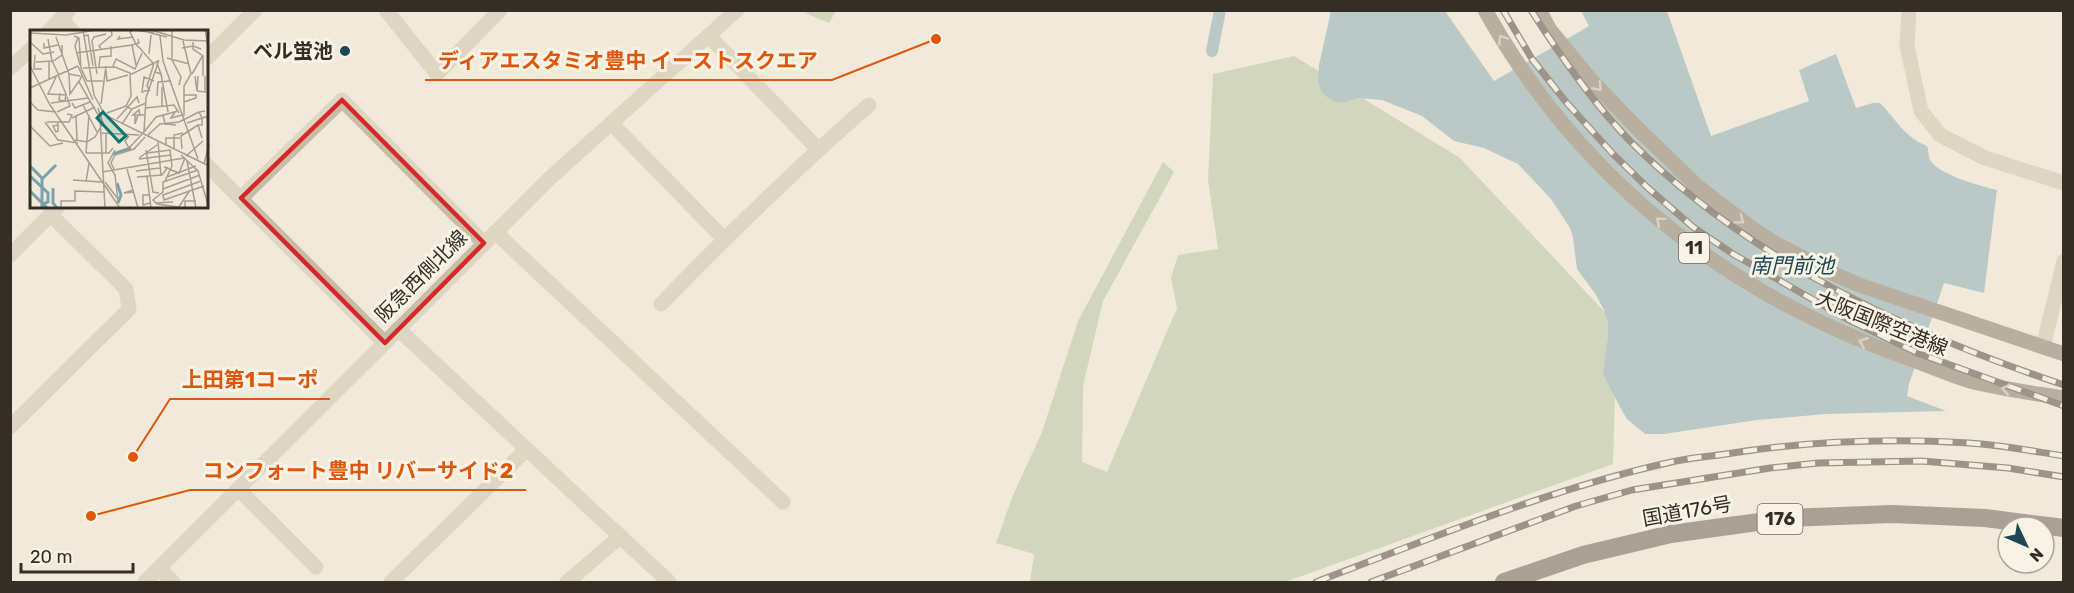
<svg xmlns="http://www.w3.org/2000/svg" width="2074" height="593" viewBox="0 0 2074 593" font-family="Rubik,'Noto Sans JP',sans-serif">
<rect width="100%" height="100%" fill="#f1eada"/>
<g fill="#adbf9a">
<path d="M801 11 836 10V11L829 23Z"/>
<path d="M1294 56 1460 158 1617 325 1613 464 1285 582H1030L1034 554 996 543 1013 495 1042 432 1078 321 1163 162 1174 172 1103 301 1083 386 1082 462 1107 472 1177 308 1171 278 1178 255 1218 249 1208 180 1213 74Z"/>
</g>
<path fill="#7aa2ad" d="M1331 11H1445L1494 81 1589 26 1581 11H1667L1711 136 1809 101 1799 70 1836 54 1856 108 1873 103H1880C1897 120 1903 136 1927 146 1929 150 1928 156 1930 160 1939 175 1981 186 1997 190L1984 293 1944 283 1909 384 1907 396 1946 411 1826 414 1757 420 1664 434H1645L1627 419 1621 409 1603 374 1608 337V323L1604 310 1596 295 1577 269 1573 238 1570 228 1551 199 1518 164 1484 148 1454 141 1422 116 1382 100 1357 98 1347 102H1334L1323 94 1318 83 1319 65Z"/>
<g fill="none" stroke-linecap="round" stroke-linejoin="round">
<path stroke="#7aa2ad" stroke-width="12" d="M1212 51 1220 10"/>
<g stroke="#c8bca6" stroke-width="15">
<path d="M386 10 437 74 500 10"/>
<path d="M1909 10 1907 46 1921 111 1940 135 1985 158 2064 183"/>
<path d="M61 19 73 32"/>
<path d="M48 32 69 10"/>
<path d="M709 36 818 149"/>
<path d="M207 58 255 10"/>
<path d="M10 68 32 48"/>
<path d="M611 123 724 239"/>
<path d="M207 165 385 343"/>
<path d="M241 198 342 100 484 243"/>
<path d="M495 232 783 502"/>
<path d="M10 255 58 207"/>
<path d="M661 304C728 235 796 168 869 105"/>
<path d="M398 329 669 582"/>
<path d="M2043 347 2064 261"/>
<path d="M10 427 129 309 126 289 51 215"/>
<path d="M238 489 316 567"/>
<path d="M159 569 173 582"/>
<path d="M145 582 549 179 737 10"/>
<path d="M391 582 526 450"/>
<path d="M567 582 621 536"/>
</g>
<g stroke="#766858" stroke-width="15">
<path d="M1485 10C1580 180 1728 295 1910 359 1930 366 1950 375 1970 381 2001 389 2032 393 2064 398"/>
<path d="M1539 10 1550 30 1591 80 1634 125 1697 186 1753 229 1773 242 1838 276 1862 286 2064 354"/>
</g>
<path stroke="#55493e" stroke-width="18" d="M1504 582 1583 555 1671 534 1787 518 1892 514 1985 518 2064 528"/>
<g stroke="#352e27" stroke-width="7">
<g id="rail">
<path d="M1503 10 1532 59 1566 102 1613 154 1648 188 1693 227 1733 254 1847 319 1920 354 2064 406"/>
<path d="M1531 10C1559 54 1594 104 1630 141 1749 260 1906 332 2064 385"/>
<path d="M1316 582C1432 538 1547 490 1667 463 1686 458 1706 457 1726 454 1807 441 1887 438 1969 443 2001 445 2032 451 2064 456"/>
<path d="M1371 582 1576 506 1632 490 1770 468 1818 463 1921 461 2008 468 2064 477"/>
</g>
</g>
<use href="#rail" stroke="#f9f3e6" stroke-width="4.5" stroke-dasharray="14" stroke-linecap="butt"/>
</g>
<defs><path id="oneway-chevron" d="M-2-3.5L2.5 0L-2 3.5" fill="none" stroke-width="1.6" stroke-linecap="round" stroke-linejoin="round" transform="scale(1.5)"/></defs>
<g stroke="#beb4a6">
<use href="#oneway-chevron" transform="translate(1502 39) rotate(-124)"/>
<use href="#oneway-chevron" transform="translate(1598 87) rotate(47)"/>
<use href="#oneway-chevron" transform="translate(1740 220) rotate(37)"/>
<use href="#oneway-chevron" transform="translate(1660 221) rotate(-140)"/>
<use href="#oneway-chevron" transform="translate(1863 342) rotate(-158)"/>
<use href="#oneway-chevron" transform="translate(2006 389) rotate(-168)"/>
</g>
<path d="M0 0H2074V593H0ZM342 100 484 243 385 343 241 198Z" fill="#f1eada" fill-opacity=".55" fill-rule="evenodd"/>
<path fill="none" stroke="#d62828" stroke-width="4.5" stroke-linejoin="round" d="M342 100 484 243 385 343 241 198Z"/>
<circle fill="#1e4855" stroke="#f9f3e6" stroke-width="2" cx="345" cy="51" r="6"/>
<g text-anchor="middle" stroke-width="6" stroke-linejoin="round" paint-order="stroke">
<g fill="#f9f3e6" stroke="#706960" stroke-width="1.5">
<rect x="1679" y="233" width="30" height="30" rx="4.5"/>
<rect x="1757.5" y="504" width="45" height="30" rx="4.5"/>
</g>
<g font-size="18" font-weight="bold" fill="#352e27">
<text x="1694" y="254">11</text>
<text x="1780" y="525">176</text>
</g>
<g font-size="20" font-weight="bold" fill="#352e27" stroke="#f9f3e6" text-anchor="end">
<text x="333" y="58">ベル蛍池</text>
</g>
<g font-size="20" fill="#352e27" stroke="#f9f3e6">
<text transform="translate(421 276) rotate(-45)" y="7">阪急西側北線</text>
<text transform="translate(1882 323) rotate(22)" y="7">大阪国際空港線</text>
<text transform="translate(1687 511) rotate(-10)" y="7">国道176号</text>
</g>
<g font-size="21" font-style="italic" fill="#1e4855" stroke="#f9f3e6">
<text x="1792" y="273">南門前池</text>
</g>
</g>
<g transform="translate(30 30)">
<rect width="178" height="178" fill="#f1eada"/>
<path fill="none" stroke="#7aa2ad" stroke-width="3" d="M83 124 101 118M0 136 12 148V178M0 146 18 163V172L13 174M12 149 26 135M87 153 91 165 88 173M23 158V173L27 178M0 161 17 178"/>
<path fill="none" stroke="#a69f92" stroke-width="1.5" d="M53 0 64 65 75 85 179 136M103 0 100 2 106 14 123 33M105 0 124 3M121 0 154 10 179 11M142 0V28M175 0 179 20M117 2 137 7M0 3 36 5 66 0M44 6 49 8 51 38 57 51H73M54 6 58 5 63 36M90 6 88 9 103 7M130 6 133 31 168 129M26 7 39 44 50 46M48 7 45 16 50 35M18 9 22 31M153 11 161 44 154 56V86M0 12 13 24 24 22M163 12V19L173 26V46M14 13V18L28 15M152 18 163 16 171 19M71 19 69 16 82 5 81 0M46 23 102 15M119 24 121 5M5 25 4 39H12M137 28 159 34M142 30 151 47 149 55M6 32 22 31 29 45M19 32V50M22 32 32 25V15M106 35 102 15 109 13 108 9M0 36 20 75 90 178M48 36 63 70M83 36 86 29 105 39 112 23M69 37 70 27 81 26V16M53 38 85 37 102 44 128 31M76 40 77 51 98 45M125 42 131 44 127 33M39 44 40 64 49 51M67 44 62 11 64 7 76 4M100 44 101 66 96 76 101 79M131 44 138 82M162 44 173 25M28 45 36 64 35 71 29 70 30 63M52 45 49 52 70 88 75 178M165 46 167 61 168 46M0 58 48 36M119 60 112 62 114 47 124 51M120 61 117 56 124 33M167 61 175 62V46M17 64 37 65M18 64 26 47M127 66 128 52 141 51M0 72 8 80 26 82M154 72 166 68V65H154M21 73 58 68M42 73 45 78 60 72M71 74 76 36M53 75 67 102M132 76V57M115 78 144 75 149 83M27 82 40 76 37 67M145 82 141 88 152 85M77 83 96 76M105 85V94L108 85M110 85 109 80 103 85H115M133 85 135 94 146 95M46 86 47 111M42 88 65 77M87 89 107 67 109 73M15 92 28 110 48 113M17 92H39L42 85 37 84M28 92V101L26 102 23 96 28 95M157 93 172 88 169 82 175 81M92 94 102 79 116 73M0 96 20 116 33 113M114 102 126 87 148 81M71 103 109 105M118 105 130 94 149 92 169 82M99 106 95 111 99 118 114 102 116 68 129 30M172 108 168 95H172V88L179 86M45 110 57 112 65 107 73 93 68 78M128 112 131 145M136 114V108H150M144 118V105L153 103M152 119 151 106 168 95M85 120 78 133 85 145 88 171M116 120 123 162 129 163M56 123 59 85M56 123H79L83 118M76 123V104M117 123 140 120 142 136 135 151M151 125 168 141 179 178M156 126 173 111M109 128 127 115M109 129 141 125M157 131 166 178M174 134 179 114M134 137 149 143 155 128M84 139 81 133 85 125 104 119 115 107M97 139 108 178M106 141 130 138M72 142 154 128M117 146 121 178M107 147 132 145 138 137M137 147 166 136M43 150 71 152M171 151 133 165 134 170 174 156M56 152 59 133M75 152 88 169M133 159 170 145M103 160 94 163 104 162M119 165H113V175L120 173M125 173 143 172M127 174 123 170 133 162V152L168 140M127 174 155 178M149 177 160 160M31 178V171H45V161L74 162M155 178V171H166"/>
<path fill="#0f766e" fill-opacity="0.15" stroke="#0f766e" stroke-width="3" d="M73 82 96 106 89 112 67 88Z"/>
<rect width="178" height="178" fill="none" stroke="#352e27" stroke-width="3"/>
</g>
<path fill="none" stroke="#df570d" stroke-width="2" d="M936 39L832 80H425M133 457L170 399H330M91 516L190 490H526"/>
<g fill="#df570d" stroke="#f9f3e6" stroke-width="2">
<circle cx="936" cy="39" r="6"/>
<circle cx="133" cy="457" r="6"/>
<circle cx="91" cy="516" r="6"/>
</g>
<g font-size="21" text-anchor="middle" font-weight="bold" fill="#df570d" stroke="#f9f3e6" stroke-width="6" stroke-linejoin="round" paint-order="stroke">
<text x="628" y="68">ディアエスタミオ豊中 イーストスクエア</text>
<text x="250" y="387">上田第1コーポ</text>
<text x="358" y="478">コンフォート豊中 リバーサイド2</text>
</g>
<rect width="2074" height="593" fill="none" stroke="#352e27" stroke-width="24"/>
<g transform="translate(2026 545) rotate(134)"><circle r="28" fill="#f9f3e6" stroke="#aba49a" stroke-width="1.5"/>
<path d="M0-4.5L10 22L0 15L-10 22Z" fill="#1e4855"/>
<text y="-9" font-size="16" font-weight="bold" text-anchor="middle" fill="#352e27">N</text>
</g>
<path d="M21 563v9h112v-9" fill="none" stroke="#352e27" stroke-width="3"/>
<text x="30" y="563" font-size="18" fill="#352e27" stroke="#f9f3e6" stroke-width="4.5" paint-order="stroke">20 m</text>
</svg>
